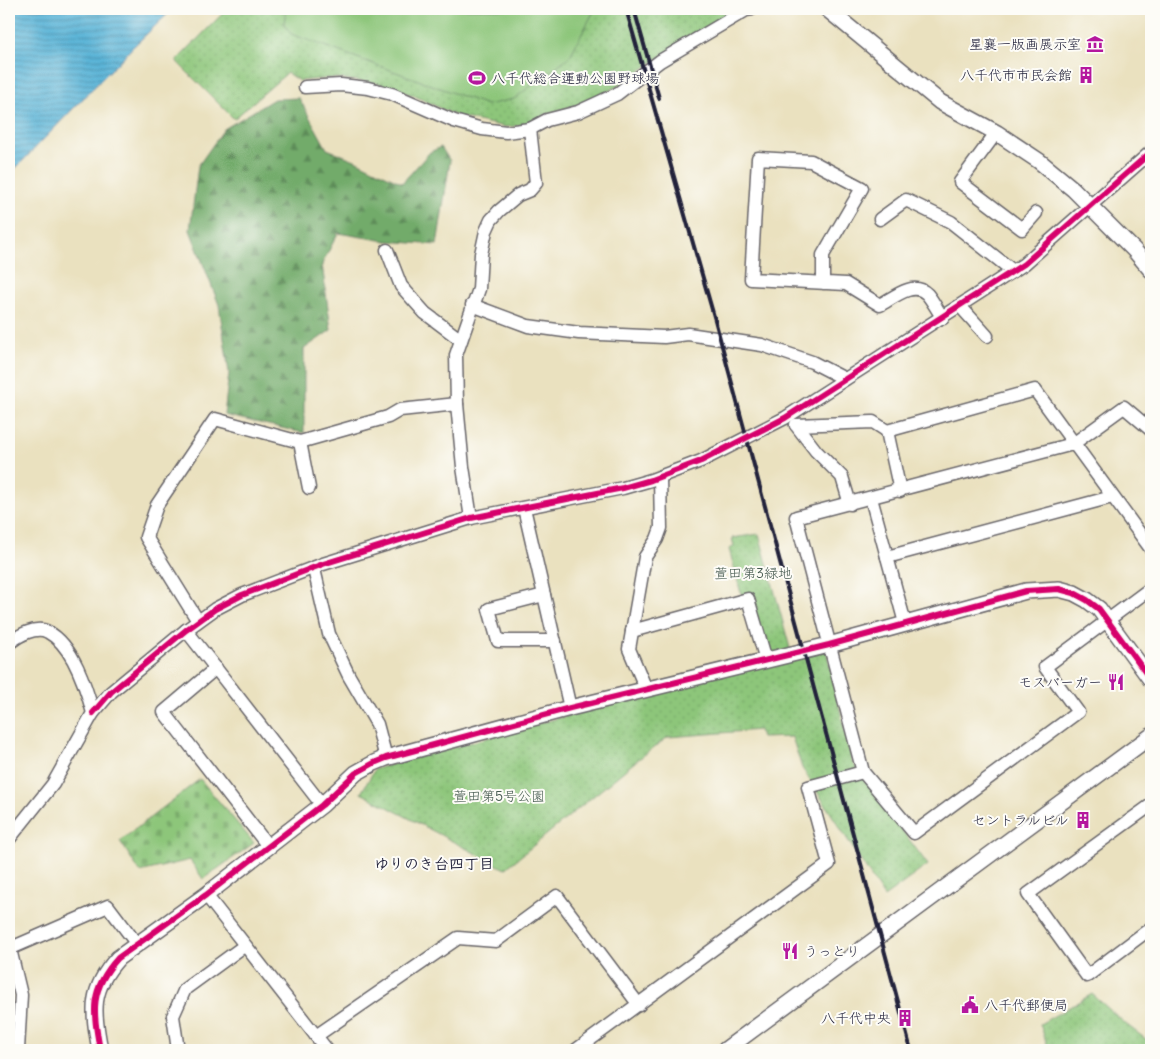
<svg xmlns="http://www.w3.org/2000/svg" width="1160" height="1059" viewBox="0 0 1160 1059" font-family="Delius,'Klee One',sans-serif">
<defs>
<pattern id="forest-firs" width="22" height="20" patternUnits="userSpaceOnUse" patternTransform="scale(1.25)"><rect width="22" height="20" fill="#72ab6a"/><path d="M5 1l3.5 6h-7zM16 11l3.5 6h-7z" fill="#5d8b58"/></pattern>
<pattern id="cemetery-stones" width="16" height="16" patternUnits="userSpaceOnUse" patternTransform="scale(1.25)"><rect width="16" height="16" fill="#8dc67a"/><path d="M2 7V4a2 2 0 0 1 4 0v3zM10 15v-3a2 2 0 0 1 4 0v3z" fill="#79aa6a"/></pattern>
<pattern id="park-dots" width="8" height="8" patternUnits="userSpaceOnUse" patternTransform="scale(1.25)"><rect width="8" height="8" fill="#8dc67a"/><path d="M2 2h.1M6 6h.1" fill="none" stroke="#79aa6a" stroke-width="1.8" stroke-linecap="round"/></pattern>
<pattern id="water-rules" width="6" height="5" patternUnits="userSpaceOnUse" patternTransform="scale(1.25)"><rect width="6" height="5" fill="#5ab4d7"/><path d="M0 2.5h6" fill="none" stroke="#4a92b0"/></pattern>
</defs>
<rect width="100%" height="100%" fill="#fdfcf7"/>
<filter id="ink" filterUnits="userSpaceOnUse"><feTurbulence type="fractalNoise" baseFrequency=".02" numOctaves="2"/><feDisplacementMap in="SourceGraphic" scale="10" xChannelSelector="R" yChannelSelector="G"/><feConvolveMatrix kernelMatrix="1 2 1 2 8 2 1 2 1" color-interpolation-filters="sRGB"/></filter>
<filter id="wash" filterUnits="userSpaceOnUse"><feTurbulence type="fractalNoise" baseFrequency=".0096" numOctaves="4" result="noise"/><feDisplacementMap in="SourceGraphic" scale="20" xChannelSelector="R" yChannelSelector="G"/><feGaussianBlur stdDeviation="1.12" result="paint"/><feColorMatrix in="noise" values="0 0 0 0 0 0 0 0 0 0 0 0 0 0 0 0 0 1.4 0 .05"/><feComposite in="paint" operator="in"/></filter>
<g filter="url(#wash)">
<rect width="100%" height="100%" fill="#eae1bf"/>
<path fill="url(#forest-firs)" stroke="#4a6652" d="M299 98 327 149 355 160 402 183 430 152 441 147 450 161 437 245 386 241 338 233 322 264 331 330 304 349V433L224 415 229 373 219 305 190 230 198 166 224 129 274 99Z"/>
<path fill="url(#cemetery-stones)" stroke="#58745a" d="M200 779 254 843 203 879 190 860 140 872 120 841Z"/>
<g fill="url(#park-dots)" stroke="#58745a">
<path d="M227 9H738L678 45 615 88 576 105 547 114 525 125 505 127 456 116 415 96 377 83 332 78 299 81 287 73 234 119 176 61Z"/>
<path d="M759 534 791 652 768 658 742 597 729 549 734 546 732 538Z"/>
<path d="M826 649 852 762 928 865 884 897 802 768 792 737 761 738 759 730 668 737 636 761 505 869 361 793 375 769 793 653Z"/>
<path d="M1092 994 1127 1025 1151 1043V1050H1049L1040 1024Z"/>
</g>
<path fill="#8dc67a" stroke="#58745a" d="M286 9H595L570 56 514 99 487 105 291 34 284 24Z"/>
<path fill="url(#water-rules)" stroke="#3e6b89" d="M9 9H173L134 46 9 175Z"/>
</g>
<g filter="url(#ink)">
<g fill="none" stroke-linecap="round" stroke-linejoin="round">
<g stroke="#686569" stroke-width="15">
<g id="minor">
<path d="M305 87 341 85 368 88 392 94 454 121 482 129 506 132 530 129 547 120 578 112 617 94 660 61 746 10 752 9"/>
<path d="M996 133 960 182 1022 229 1036 213"/>
<path d="M880 219 906 200 951 222 1013 271"/>
<path d="M387 250 401 286 425 313 461 340"/>
<path d="M823 283V255L862 188 811 161 758 158 751 279 846 284 880 305C893 298 913 280 927 294 933 301 937 310 943 318"/>
<path d="M472 305 528 326 579 333 664 337 688 334 762 345 812 362 845 379"/>
<path d="M960 306 987 336"/>
<path d="M796 425 873 422 887 431 1035 390 1151 549"/>
<path d="M796 425 816 451 842 477 850 504"/>
<path d="M1151 430 1124 407 1073 444 796 517 863 772 914 833 1078 712 1045 667 1151 588"/>
<path d="M887 431 900 491"/>
<path d="M300 442 309 488"/>
<path d="M871 498 905 623"/>
<path d="M524 508 570 708"/>
<path d="M471 518 463 467 457 404 456 355 479 289 481 254 486 231 491 220 499 211 518 195 530 190 536 183 530 129"/>
<path d="M887 557 1112 497"/>
<path d="M314 569 329 634 349 676 377 724 386 758"/>
<path d="M544 595 489 609 498 641H555"/>
<path d="M198 621 146 537 157 505 215 419 300 442 388 417 400 410 457 404"/>
<path d="M186 630 322 805"/>
<path d="M632 631 748 599 766 660"/>
<path d="M9 643C18 636 36 625 48 632 73 645 86 687 93 713L53 784 9 839"/>
<path d="M216 668 164 712 268 846"/>
<path d="M646 689 629 649 645 557 657 539 661 528 660 477"/>
<path d="M93 713 111 692 186 630 215 609 242 595 323 564 471 518 623 488 651 480 701 461 785 418 1024 264 1151 152"/>
<path d="M1151 805 1028 894 1087 976 1151 928"/>
<path d="M206 895 327 1050"/>
<path d="M9 949 108 906 136 943"/>
<path d="M10 949 21 995 18 1050"/>
<path d="M316 1036 458 938 496 941 557 896 639 1005"/>
<path d="M178 1050 173 1016 185 989 244 946"/>
<path d="M576 1050 829 864 808 787 863 772"/>
</g>
</g>
<g stroke="#686569" stroke-width="18">
<g id="tertiary">
<path d="M827 9 940 102 997 133 1039 161 1073 189 1134 250 1151 270"/>
<path d="M100 1050C93 1011 89 990 118 958L206 895 322 805 356 773 374 763 386 758 570 708 829 645 1026 591 1059 589 1074 593 1087 600 1099 609 1151 680"/>
<path d="M725 1050 1151 736"/>
</g>
</g>
<use href="#minor" stroke="#fff" stroke-width="12"/>
<use href="#tertiary" stroke="#fff" stroke-width="15"/>
<g stroke="#22223b" stroke-width="4">
<path d="M626 9 715 320 911 1050"/>
<path d="M634 9 659 98"/>
</g>
<g stroke="#fdfcf7" stroke-width="9">
<g id="cycleway">
<path d="M93 713 111 692 186 630 215 609 242 595 323 564 471 518 623 488 651 480 701 461 785 418 1024 264 1151 152"/>
<path d="M100 1050C93 1011 89 990 118 958L206 895 322 805 356 773 374 763 386 758 570 708 829 645 1026 591 1059 589 1074 593 1087 600 1099 609 1151 680"/>
</g>
</g>
<use href="#cycleway" stroke="#d6006c" stroke-width="6"/>
</g>
</g>
<defs>
<g id="museum-bare" transform="scale(1.35)"><path d="M0-6L6-3V-2H-6V-3ZM-5-1h2V3h-2ZM-1-1h2V3h-2ZM3-1h2V3H3ZM-6 4H6V6H-6Z" fill="#b5179e" stroke="#fdfcf7" stroke-width="2.5" paint-order="stroke"/></g>
<g id="building-bare" transform="scale(1.35)"><path d="M-4-6H4V6H1V3H-1V6H-4ZM-2.5-4.3h1.7v1.8h-1.7ZM.8-4.3h1.7v1.8H.8ZM-2.5-1h1.7V.8h-1.7ZM.8-1h1.7V.8H.8Z" fill="#b5179e" stroke="#fdfcf7" stroke-width="2.5" paint-order="stroke"/></g>
<g id="stadium-bare" transform="scale(1.35)"><path d="M0-5a6.5 5 0 1 0 0 10a6.5 5 0 1 0 0-10ZM-3.5-1.8h7v3.6h-7Z" fill="#b5179e" stroke="#fdfcf7" stroke-width="2.5" paint-order="stroke"/></g>
<g id="restaurant-bare" transform="scale(1.35)"><path d="M-5-6h1v4h1v-4h1v4h1v-4h1v5L-1.5 .5V6h-2V.5L-5-1ZM5-6V6H3V1.5H1.5Q1.5-4 5-6Z" fill="#b5179e" stroke="#fdfcf7" stroke-width="2.5" paint-order="stroke"/></g>
<g id="civic-bare" transform="scale(1.35)"><path d="M-.6-6.5H3V-4.5H.6V-3L4-1V1h2V6H-6V1h2V-1L-.6-3ZM-1.2 2.5V6h2.4V2.5Z" fill="#b5179e" stroke="#fdfcf7" stroke-width="2.5" paint-order="stroke"/></g>
</defs>
<g fill-rule="evenodd">
<use href="#museum-bare" x="1095" y="44"/>
<use href="#building-bare" x="1086" y="75"/>
<use href="#stadium-bare" x="477" y="78"/>
<use href="#restaurant-bare" x="1116" y="682"/>
<use href="#building-bare" x="1083" y="820"/>
<use href="#restaurant-bare" x="790" y="951"/>
<use href="#civic-bare" x="970" y="1005"/>
<use href="#building-bare" x="905" y="1018"/>
</g>
<g text-anchor="middle" stroke-width="4" stroke-linejoin="round" paint-order="stroke">
<g font-size="14" fill="#22223b" stroke="#fdfcf7" text-anchor="end">
<text x="1081" y="49">星襄一版画展示室</text>
<text x="1072" y="80">八千代市市民会館</text>
<text x="491" y="83" text-anchor="start">八千代総合運動公園野球場</text>
<text x="1102" y="687">モスバーガー</text>
<text x="1069" y="825">セントラルビル</text>
<text x="804" y="956" text-anchor="start">うっとり</text>
<text x="984" y="1010" text-anchor="start">八千代郵便局</text>
<text x="891" y="1023">八千代中央</text>
</g>
<g font-size="14" fill="#475b51" stroke="#fdfcf7">
<text x="753" y="578">萱田第3緑地</text>
<text x="499" y="801">萱田第5号公園</text>
</g>
<g font-size="15" font-weight="bold" fill="#22223b" stroke="#fdfcf7">
<text x="434" y="869">ゆりのき台四丁目</text>
</g>
</g>
<rect width="1160" height="1059" fill="none" stroke="#fdfcf7" stroke-width="30"/>
</svg>
